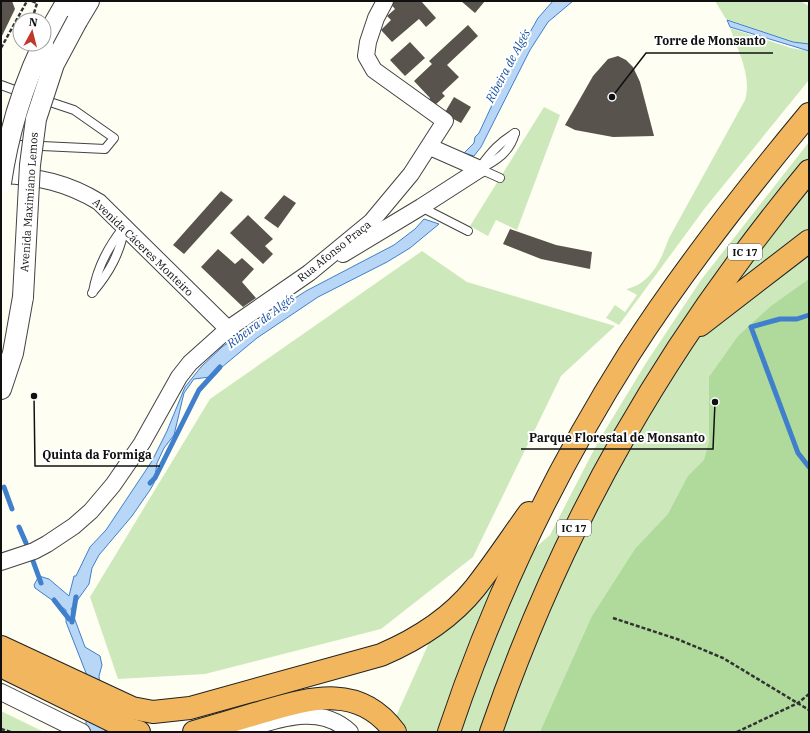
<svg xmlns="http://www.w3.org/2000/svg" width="810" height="733" viewBox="0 0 810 733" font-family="'IBM Plex Serif',serif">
<rect width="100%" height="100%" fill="#fffef3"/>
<g fill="#cde9bc">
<path d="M715 1H800L809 6V44L793 42 726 19Z"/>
<path d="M730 28 791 48 809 51V80L705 208 619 325 606 318 615 305 625 312 637 295 626 289C651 284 661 260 669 238L745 100C752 76 738 51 730 28Z"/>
<path d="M544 107 560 115 517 230 496 220 488 236 470 226Z"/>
<path d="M809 142V732H389L432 636 550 535 598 442 646 363 701 280Z"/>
<path d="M422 251 467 282 615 326 561 376 473 557 381 629 205 674 118 679 90 597 210 399Z"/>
<path d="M1 711 44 732H1Z"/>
</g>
<path fill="#afda9c" d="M809 279V732H540L592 616 635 549 668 514 688 476 704 460 709 442V377L738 336 771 306Z"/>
<g fill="#b8d6f5" stroke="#407fcc">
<path d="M553 1H573L548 22 530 50 481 147 474 156 464 153 474 143 475 137 479 133 506 75 538 18Z"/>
<path d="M727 20 793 42 809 44V51L730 27Z"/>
<path d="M424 219 439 224 410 248 387 262 318 297 257 338 210 377 194 379 184 393 174 435 164 448 157 463 154 483 150 490 132 516 99 555 92 568 89 584 71 609 85 647 100 656 102 665 99 676 105 732H86V673L66 622V610L35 588 34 585 39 576 49 579 69 596 74 576H76L90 547 106 530 152 461 167 431 185 387 201 367 222 347 253 325 306 291 394 245 415 229Z"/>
</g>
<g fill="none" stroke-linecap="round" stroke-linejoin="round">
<g stroke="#407fcc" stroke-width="5">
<path d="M809 315 797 319H780L751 327 798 453 809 467"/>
<path d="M150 483 155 478 199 390 220 367"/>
<path d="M4 487 12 509"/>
<path d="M19 527 26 543"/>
<path d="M33 561 41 583"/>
<path d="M54 600 69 619"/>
<path d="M72 622 76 597"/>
</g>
</g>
<g fill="#58534c">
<path d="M4 1H12L15 9 1 38V2Z"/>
<path d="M391 1H421L436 18 426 27 419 19 392 42 381 30 391 20 387 16 395 9 389 2Z"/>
<path d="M461 1H485L475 13Z"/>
<path d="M468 25 478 36 447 65 459 77 442 93 445 96 434 106 427 103 430 98 414 81 432 64 429 61Z"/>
<path d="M410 42 425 58 405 76 390 60Z"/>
<path d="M618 56 626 60 633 67 640 82 654 136 613 137 575 130 565 125 593 76 608 59Z"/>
<path d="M454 97 471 107 461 123 444 114Z"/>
<path d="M221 191 233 200 184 254 173 245Z"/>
<path d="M284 195 296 203 278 228 264 218Z"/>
<path d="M248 215 273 239 265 246 273 254 263 264 230 233Z"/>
<path d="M510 229 556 245 592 252 590 269 541 259 503 244Z"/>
<path d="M218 249 235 264 242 258 254 269 242 282 256 298 243 307 201 267Z"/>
</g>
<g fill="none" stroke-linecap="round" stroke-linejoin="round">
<g stroke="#434343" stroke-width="10">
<g id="service">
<path d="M1 85 23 93"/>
<path d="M481 166C491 152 500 142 515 133"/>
<path d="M480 169C497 160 510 152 515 133"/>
<path d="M480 169 500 178"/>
<path d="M17 175 21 145 105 149 114 138 74 110 41 99"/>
<path d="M421 207 468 231"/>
<path d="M93 292C97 268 108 247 123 228"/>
<path d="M92 293C110 272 120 253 125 226"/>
</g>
</g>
<g stroke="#434343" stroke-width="18">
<g id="minor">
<path d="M430 147 480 169"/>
<path d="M1 175C37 176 68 183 99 202L228 329"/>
<path d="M343 254 421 207 480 169"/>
<path d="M1 562 34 551 47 544 74 526 91 511 113 485 142 443 179 377 190 363 228 329 309 273 371 222 411 174 445 121 374 70 366 56 368 42 376 18 385 1"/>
<path d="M1 692 82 732"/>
<path d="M235 732C273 722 317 701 350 732"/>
</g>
</g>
<g stroke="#434343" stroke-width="22">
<g id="tertiary">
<path d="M77 21 89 1"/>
<path d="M44 41 67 1"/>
<path d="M1 389 13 353 23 297"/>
</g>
</g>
<g stroke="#212121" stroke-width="24">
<g id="motorway">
<path d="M700 325 809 241"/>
<path d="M1 647 132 708 153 712 190 708 381 655C416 640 451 618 475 588 494 564 511 538 529 513"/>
<path d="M1 666 129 729 139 732"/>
<path d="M194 732C217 725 239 719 262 712 311 698 359 683 395 732"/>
<path d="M449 732C493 600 555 471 629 354 683 270 745 191 809 114"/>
<path d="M491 732C564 520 667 343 809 171"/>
</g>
</g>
<g stroke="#323232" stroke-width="2.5" stroke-dasharray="4 2" stroke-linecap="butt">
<path d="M32 1 37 3 32 20"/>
<path d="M1 48 27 1"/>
<path d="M613 618 677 639 723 658 809 710"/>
<path d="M1 729 11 732"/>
<path d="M737 732 798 703 809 694"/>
</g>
<use href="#service" stroke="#fff" stroke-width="8"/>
<use href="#minor" stroke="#fff" stroke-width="16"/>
<use href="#tertiary" stroke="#fff" stroke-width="20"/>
<use href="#motorway" stroke="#f2b75e" stroke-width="22"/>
<g stroke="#434343" stroke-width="22" stroke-linecap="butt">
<g id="tertiary-bridge">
<path d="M1 183C8 135 22 88 43 44"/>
<path d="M23 297 30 165 36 119 54 64 77 21"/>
</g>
</g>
<use href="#tertiary-bridge" stroke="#fff" stroke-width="20"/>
</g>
<g text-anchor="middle" stroke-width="4" stroke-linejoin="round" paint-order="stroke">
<g fill="#fff" stroke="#585858" stroke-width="1">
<rect x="728" y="244" width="34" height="16" rx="3"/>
<rect x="557" y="520" width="34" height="16" rx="3"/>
</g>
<g font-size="10" font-weight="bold" fill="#101010">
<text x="745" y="256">IC 17</text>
<text x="574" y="532">IC 17</text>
</g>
<g font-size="11" fill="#101010" stroke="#fff">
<text transform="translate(29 202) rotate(-86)" y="4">Avenida Maximiano Lemos</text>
<text transform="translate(143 247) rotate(44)" y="4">Avenida Cáceres Monteiro</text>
<text transform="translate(334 251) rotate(-39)" y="4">Rua Afonso Praça</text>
</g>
<g font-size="12" font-style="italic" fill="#1a52a1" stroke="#fff">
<text transform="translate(508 66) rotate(-62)" y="4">Ribeira de Algés</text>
<text transform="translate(261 321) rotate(-37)" y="4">Ribeira de Algés</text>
</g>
</g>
<path fill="none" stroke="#101010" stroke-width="1.5" d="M612 97L646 53H773M715 402L713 449H521M34 396L35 466H160"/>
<g fill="#101010" stroke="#fff" stroke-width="1.5">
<circle cx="612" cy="97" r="4"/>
<circle cx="715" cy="402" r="4"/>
<circle cx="34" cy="396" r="4"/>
</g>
<g font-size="12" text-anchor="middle" font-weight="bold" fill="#101010" stroke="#fff" stroke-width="4" stroke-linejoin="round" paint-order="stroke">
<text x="710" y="45">Torre de Monsanto</text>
<text x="617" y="442">Parque Florestal de Monsanto</text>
<text x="97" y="459">Quinta da Formiga</text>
</g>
<rect width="810" height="733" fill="none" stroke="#101010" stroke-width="4"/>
<g transform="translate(32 32) rotate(7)"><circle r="19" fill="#ffffff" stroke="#9f9f9f"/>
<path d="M0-3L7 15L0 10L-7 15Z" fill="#bf3829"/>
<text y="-6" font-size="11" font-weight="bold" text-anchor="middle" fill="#101010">N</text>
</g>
</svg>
